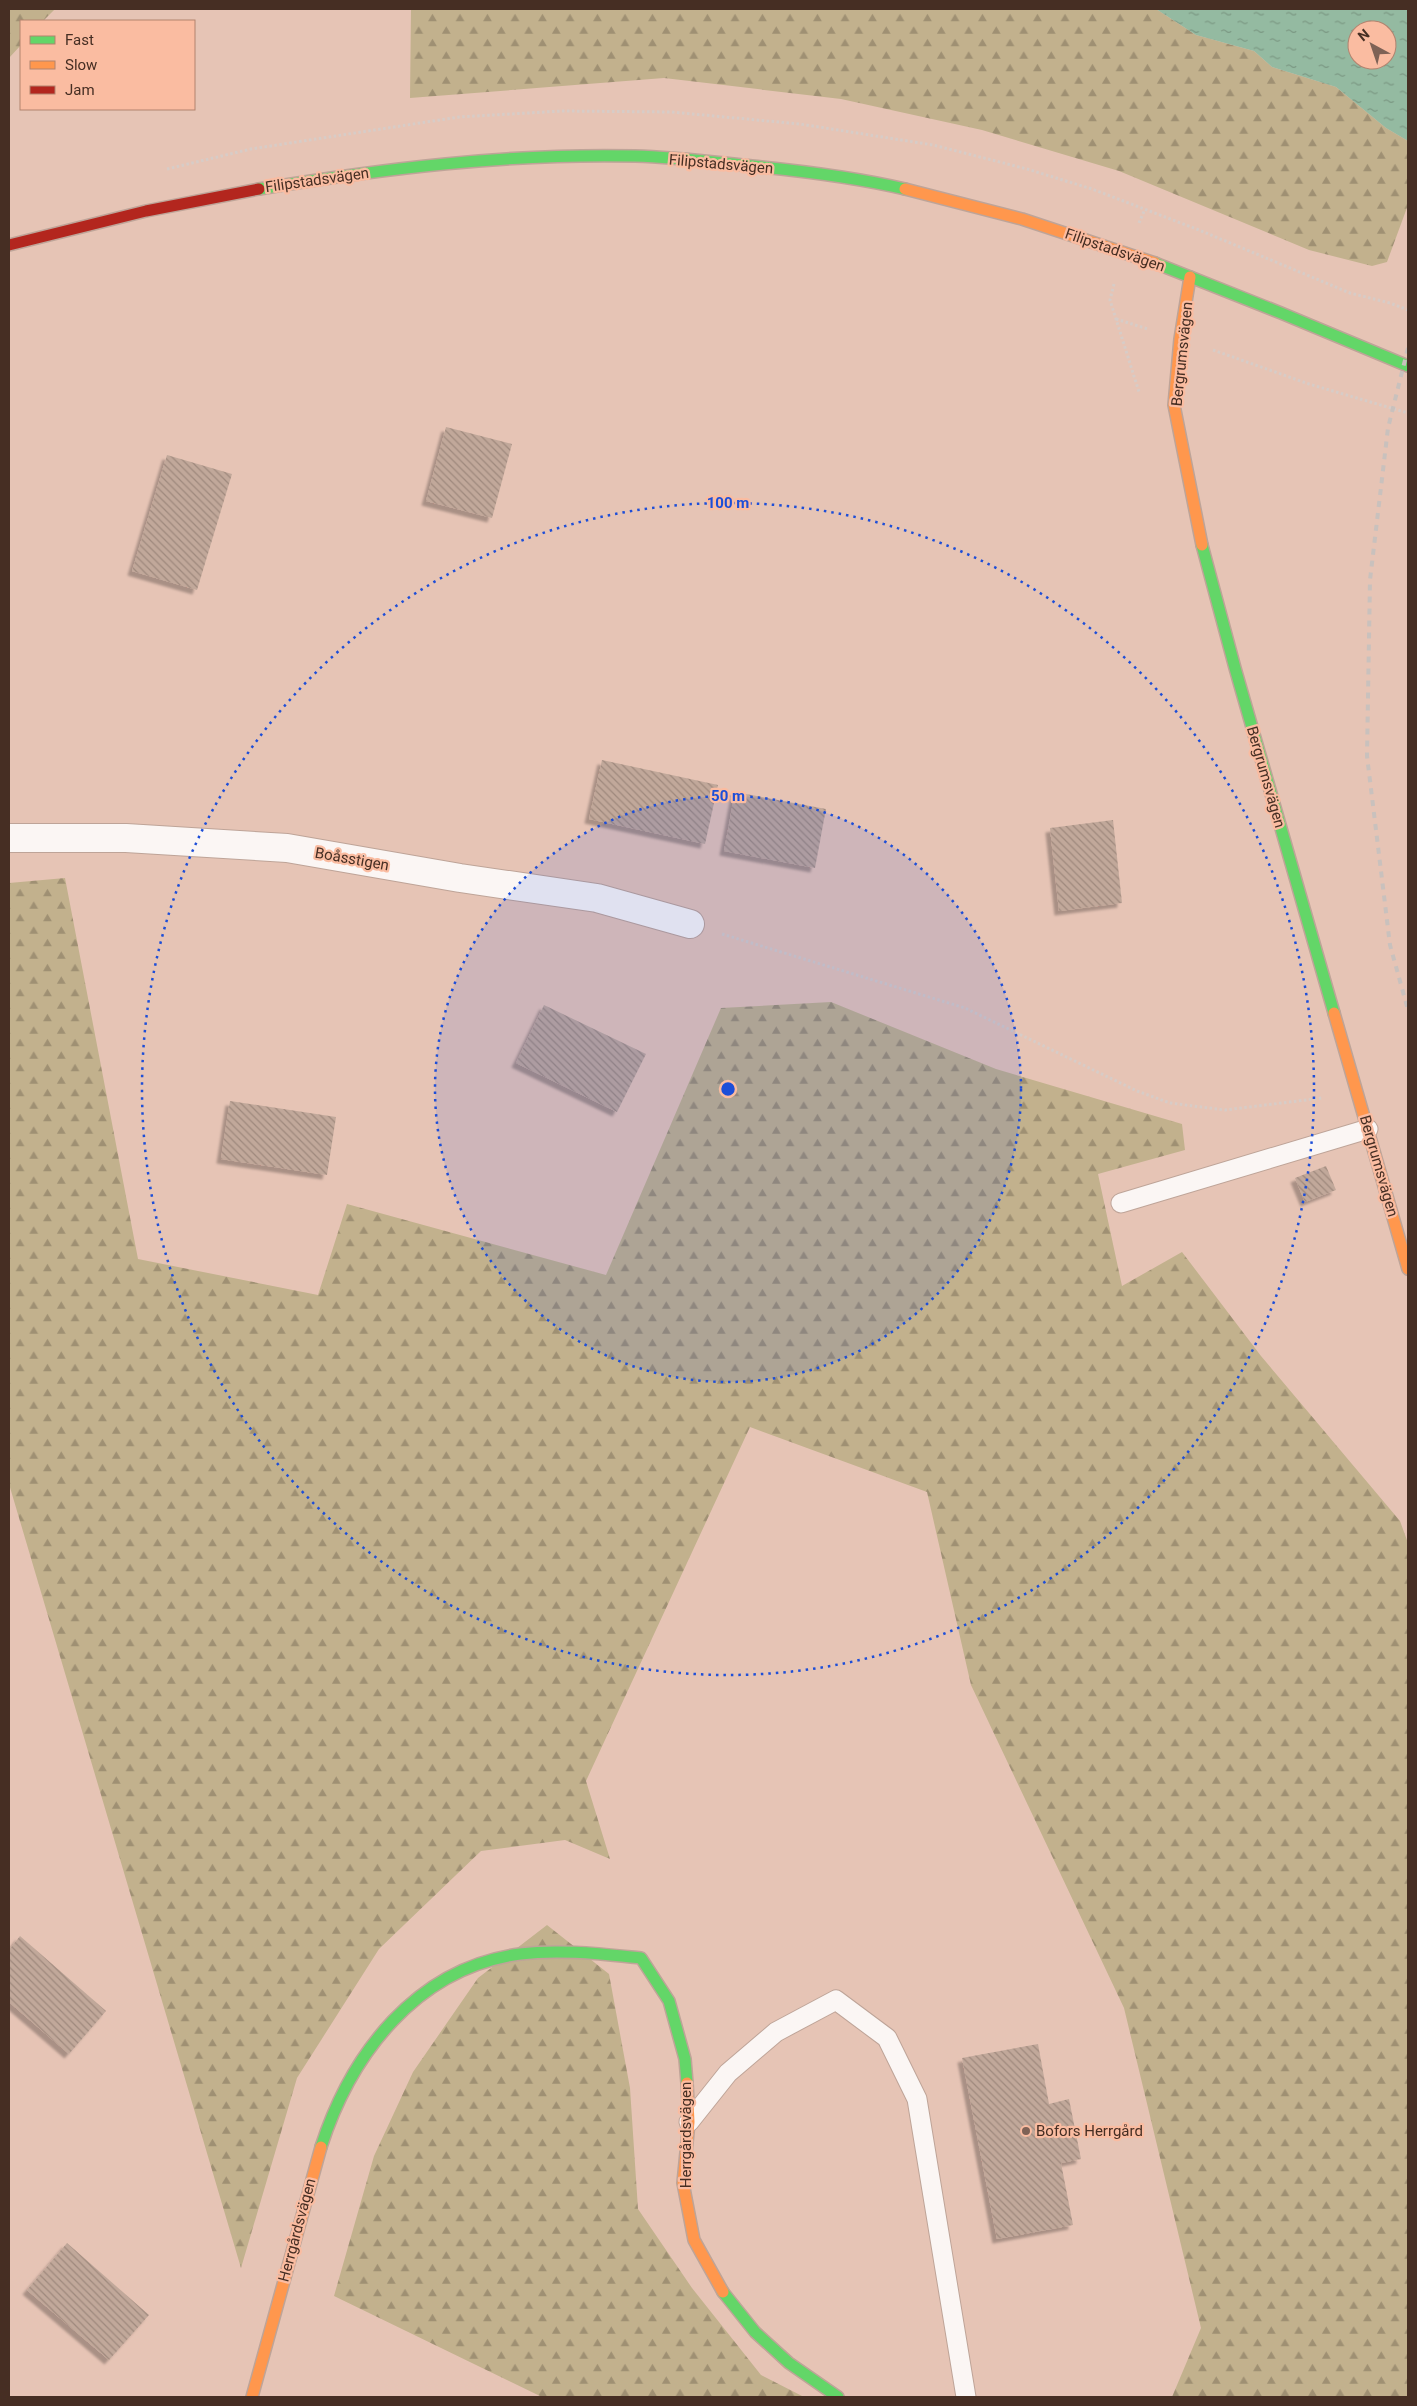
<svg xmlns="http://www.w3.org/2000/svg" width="1417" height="2406" viewBox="0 0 1417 2406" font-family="Roboto,sans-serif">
<defs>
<pattern id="forest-firs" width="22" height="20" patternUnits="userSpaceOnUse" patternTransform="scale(1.25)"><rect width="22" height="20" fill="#c2b18d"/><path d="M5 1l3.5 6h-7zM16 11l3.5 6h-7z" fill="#9f9073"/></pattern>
<pattern id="water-ripples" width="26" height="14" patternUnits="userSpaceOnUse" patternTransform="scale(1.25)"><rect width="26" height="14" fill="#94baa1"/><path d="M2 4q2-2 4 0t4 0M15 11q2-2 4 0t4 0" fill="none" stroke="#7b9883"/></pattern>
<pattern id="building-back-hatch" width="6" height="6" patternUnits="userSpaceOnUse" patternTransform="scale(1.25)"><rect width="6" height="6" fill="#c1a89a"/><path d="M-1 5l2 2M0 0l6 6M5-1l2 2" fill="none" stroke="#9f897d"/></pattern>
<filter id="shadow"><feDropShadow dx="-4.5" dy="4.5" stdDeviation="1" flood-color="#0004"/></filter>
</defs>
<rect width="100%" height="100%" fill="#e6c4b5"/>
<g fill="url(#forest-firs)">
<path d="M9 9H55L43 21H21V45L9 58Z"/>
<path d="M411 9H1156L1196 35 1254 51 1272 67 1336 87 1386 128 1408 141V205L1387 262 1372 266 1309 250 1119 171 982 130 841 99 664 78 410 98Z"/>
<path d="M65 878 138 1259 318 1295 347 1204 606 1275 721 1008 831 1002 996 1069 1182 1124 1185 1150 1098 1174 1122 1286 1182 1252 1261 1356 1400 1521 1408 1543V2397H1172L1201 2328 1124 2008 971 1685 927 1492 750 1427 586 1781 610 1859 565 1840 481 1851 379 1949 297 2078 241 2268 9 1484V883Z"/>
<path d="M547 1925 609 1974 630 2088 638 2209 692 2288 761 2375 804 2397H542L334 2296 374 2156 413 2072 478 1978Z"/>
</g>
<path fill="url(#water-ripples)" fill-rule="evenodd" d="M1156 9H1408V141L1386 128 1336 87 1272 67 1254 51 1196 35ZM1357 30H1387V60H1357Z"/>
<g fill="url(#building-back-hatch)" filter="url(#shadow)">
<path d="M446 427 512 444 492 518 426 501Z"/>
<path d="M167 455 232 474 197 590 132 571Z"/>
<path d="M602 760 718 785 705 844 589 819Z"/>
<path d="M735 792 826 809 815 868 724 851Z"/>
<path d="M1113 820 1122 903 1059 911 1050 828Z"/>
<path d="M544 1005 646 1054 617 1112 516 1063Z"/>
<path d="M230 1101 336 1117 327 1175 221 1159Z"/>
<path d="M1326 1166 1336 1190 1305 1202 1295 1178Z"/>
<path d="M20 1936 106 2011 69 2054 9 2002V1950Z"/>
<path d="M1038 2044 1049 2104 1069 2099 1081 2159 1061 2163 1073 2225 997 2239 962 2058Z"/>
<path d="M67 2243 149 2315 109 2360 27 2290Z"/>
</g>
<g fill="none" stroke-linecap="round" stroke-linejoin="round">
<g stroke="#bea498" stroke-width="21">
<g id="lane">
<path d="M1121 1203 1368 1129"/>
<path d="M689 2122 728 2073 776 2032 836 2000 887 2038 917 2099 966 2397"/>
</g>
</g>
<g stroke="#bea498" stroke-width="30">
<path id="street" d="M9 838H126L287 848 460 878 597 898 690 924"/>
</g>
<g stroke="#bea498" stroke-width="14">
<g id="fast">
<path d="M259 189C382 169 509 153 635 156 674 157 713 162 752 166 803 171 854 177 905 189"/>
<path d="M1155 263 1281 313 1408 366"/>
<path d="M1202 545 1235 668 1334 1013"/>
<path d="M321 2147C351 2054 416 1968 520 1954 560 1949 601 1954 641 1958L669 2001 685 2059 687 2083"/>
<path d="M723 2292 755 2332 789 2363 838 2397"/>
</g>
</g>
<g stroke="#bea498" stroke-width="14">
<g id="slow">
<path d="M905 189 1022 219 1155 263"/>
<path d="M1190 277 1180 339 1174 405 1202 545"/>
<path d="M1334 1013 1408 1269"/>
<path d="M687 2083 689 2122 683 2183 694 2240 723 2292"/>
<path d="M252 2397 321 2147"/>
</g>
</g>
<g stroke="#bea498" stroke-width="14">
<path id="jam" d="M9 245 146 211 259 189"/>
</g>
<g stroke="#d7ccc7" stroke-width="3" stroke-dasharray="2.5 2.5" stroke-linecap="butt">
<path d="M167 169 251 149 459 117 562 111 671 112 800 124 933 145 1027 169 1092 189 1199 230 1350 293 1390 303 1408 310"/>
<path d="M1139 223 1145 209"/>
<path d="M1114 284 1110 300 1139 392"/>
<path d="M1116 319 1148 329"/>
<path d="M1213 350 1309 384 1408 413"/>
<path d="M722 934 965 1008 1137 1091 1170 1103 1225 1110 1322 1098"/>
</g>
<use href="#lane" stroke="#fbf6f4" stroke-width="19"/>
<use href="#street" stroke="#fbf6f4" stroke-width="28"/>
<use href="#fast" stroke="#63d668" stroke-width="11"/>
<use href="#slow" stroke="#ff974d" stroke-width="11"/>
<use href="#jam" stroke="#b3261e" stroke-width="11"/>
<path stroke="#c9c1bd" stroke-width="4" stroke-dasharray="6 6" stroke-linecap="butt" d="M1408 348 1388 428 1370 580 1367 756 1390 945 1408 1010"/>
</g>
<circle cx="728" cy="1089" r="293" fill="#1d4ed8" fill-opacity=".12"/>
<g fill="none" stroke="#1d4ed8" stroke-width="2.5" stroke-dasharray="2.5 5">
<circle cx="728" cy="1089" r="293"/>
<circle cx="728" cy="1089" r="586"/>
</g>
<circle fill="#7e6256" stroke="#fabca1" stroke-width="2" cx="1026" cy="2131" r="5"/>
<g text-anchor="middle" stroke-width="4.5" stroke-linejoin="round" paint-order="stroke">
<g font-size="15" fill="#462e23" stroke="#fabca1">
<text transform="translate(721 164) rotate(5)" y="5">Filipstadsvägen</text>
<text transform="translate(317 180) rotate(-8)" y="5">Filipstadsvägen</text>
<text transform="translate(1115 250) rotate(19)" y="5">Filipstadsvägen</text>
<text transform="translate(1182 354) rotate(-84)" y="5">Bergrumsvägen</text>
<text transform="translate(1266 777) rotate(74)" y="5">Bergrumsvägen</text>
<text transform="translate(352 859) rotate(10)" y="5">Boåsstigen</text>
<text transform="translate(1379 1166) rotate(74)" y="5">Bergrumsvägen</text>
<text transform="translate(686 2135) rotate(-90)" y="5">Herrgårdsvägen</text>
<text transform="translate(297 2230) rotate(-75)" y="5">Herrgårdsvägen</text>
</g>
<g font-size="15" fill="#462e23" stroke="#fabca1" text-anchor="start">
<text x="1036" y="2136">Bofors Herrgård</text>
</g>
</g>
<circle cx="728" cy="1089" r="8" fill="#1d4ed8" stroke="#fabca1" stroke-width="2.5"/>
<g font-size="15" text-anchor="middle" font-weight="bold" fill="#1d4ed8" stroke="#fabca1" stroke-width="4.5" stroke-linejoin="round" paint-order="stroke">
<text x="728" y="508">100 m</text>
<text x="728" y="801">50 m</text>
</g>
<rect width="1417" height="2406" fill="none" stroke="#462e23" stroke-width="20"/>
<rect x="20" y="20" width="175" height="90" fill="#fabca1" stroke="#b2836f"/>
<rect x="30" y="36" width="25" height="8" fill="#63d668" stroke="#b2836f"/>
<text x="65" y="45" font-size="15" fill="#462e23">Fast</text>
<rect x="30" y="61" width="25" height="8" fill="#ff974d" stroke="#b2836f"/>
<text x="65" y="70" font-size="15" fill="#462e23">Slow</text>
<rect x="30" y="86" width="25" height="8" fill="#b3261e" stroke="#b2836f"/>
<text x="65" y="95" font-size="15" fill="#462e23">Jam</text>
<g transform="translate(1372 45) rotate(320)"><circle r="24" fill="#fabca1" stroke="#b2836f"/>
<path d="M0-4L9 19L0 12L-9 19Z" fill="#7e6256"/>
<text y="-8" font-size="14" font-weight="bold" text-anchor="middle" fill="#462e23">N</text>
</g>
</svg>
